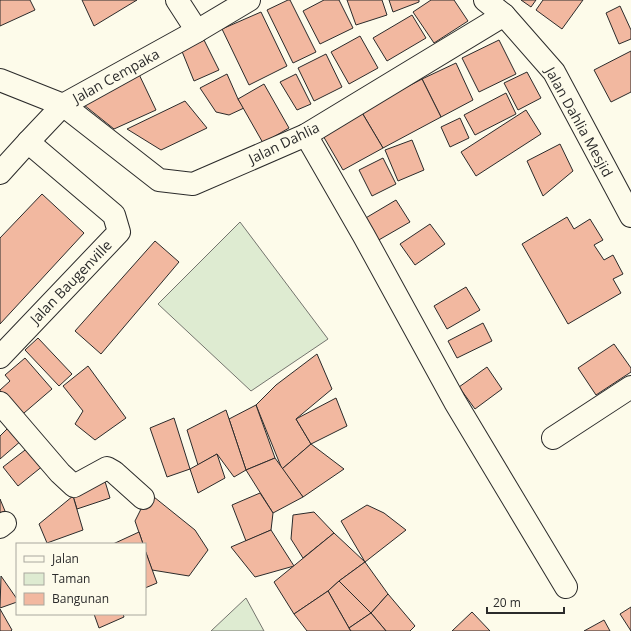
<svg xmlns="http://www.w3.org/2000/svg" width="631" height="631" viewBox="0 0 631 631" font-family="'Open Sans',sans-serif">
<rect width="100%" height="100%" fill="#fdfbea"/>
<g fill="#deebd1" stroke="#74746e">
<path d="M240 222 328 339 251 391 158 304Z"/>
<path d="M246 598 264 631H211Z"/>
</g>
<g fill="#f2b8a0" stroke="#2b2b2b">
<path d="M0 0H30L35 10 0 26Z"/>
<path d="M82 0H137L94 26Z"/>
<path d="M288 0H290L316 52 293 63 267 10Z"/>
<path d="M324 0H339L353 28 320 44 303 11Z"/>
<path d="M347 0H382L387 15 356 25Z"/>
<path d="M389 0H419V2L393 12Z"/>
<path d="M431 0H454L468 21 434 43 413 12Z"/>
<path d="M521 0H536L531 7Z"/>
<path d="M543 0H583L562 29 536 10Z"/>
<path d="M620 6 631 30V39L619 44 606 13Z"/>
<path d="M261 12 287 66 249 85 222 29Z"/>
<path d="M412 15 426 38 387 61 373 38Z"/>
<path d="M200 32 219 70 194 81 179 44Z"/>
<path d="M360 36 378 68 349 84 331 52Z"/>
<path d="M499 40 516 74 479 92 462 58Z"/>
<path d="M631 51V92L611 102 594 70Z"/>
<path d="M326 54 342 87 314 101 298 68Z"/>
<path d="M456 63 473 100 441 117 422 79Z"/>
<path d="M136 68 156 110 114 129 79 101Z"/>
<path d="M527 72 541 98 518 110 504 83Z"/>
<path d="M227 74 238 99 244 108 229 115 216 112 200 88Z"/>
<path d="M296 74 311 104 297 110 280 82Z"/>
<path d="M422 79 441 117 383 148 361 111Z"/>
<path d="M264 84 289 128 263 143 238 99Z"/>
<path d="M506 93 516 114 475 135 464 115Z"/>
<path d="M185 101 207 128 161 150 127 129Z"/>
<path d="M526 110 541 134 476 176 461 152Z"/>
<path d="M361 111 383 148 343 170 322 134Z"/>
<path d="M460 118 469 138 450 147 441 127Z"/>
<path d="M412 140 424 170 398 181 385 150Z"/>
<path d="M560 144 573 171 543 196 527 161Z"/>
<path d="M383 158 396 184 372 196 359 170Z"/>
<path d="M42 194 84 233 0 324V238Z"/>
<path d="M396 200 410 222 377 241 364 219Z"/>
<path d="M567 217 574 229 590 219 603 240 594 245 604 260 613 255 623 274 613 279 621 293 568 324 522 244Z"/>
<path d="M430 224 445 244 415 265 400 244Z"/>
<path d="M155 241 179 262 101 354 75 331Z"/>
<path d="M466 287 480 310 447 329 434 306Z"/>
<path d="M483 323 492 341 457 358 448 341Z"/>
<path d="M38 338 72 374 59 386 25 350Z"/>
<path d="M614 344 631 368V372L596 395 578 368Z"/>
<path d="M317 354 332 389 296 419 311 444 282 469 256 405 276 385Z"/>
<path d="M25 358 52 389 17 419 0 399V390L10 381 5 375Z"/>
<path d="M88 366 126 418 95 440 75 424 83 411 63 386Z"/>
<path d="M487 367 502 389 475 409 459 387Z"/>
<path d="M336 398 347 426 311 444 296 419Z"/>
<path d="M256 405 275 458 246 470 229 419Z"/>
<path d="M226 410 246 470 234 477 217 454 198 465 187 430Z"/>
<path d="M174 418 190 469 167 477 150 428Z"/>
<path d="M10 426 22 440 0 459V436Z"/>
<path d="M311 444 344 469 303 497 282 469Z"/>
<path d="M29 447 44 465 18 486 3 467Z"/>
<path d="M217 454 225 478 198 493 190 469Z"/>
<path d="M275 458 303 497 273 513 246 470Z"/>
<path d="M104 478 110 498 77 509 73 496Z"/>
<path d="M149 493 195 530 208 550 189 576 152 570 145 550V544H143L135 521Z"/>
<path d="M260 493 273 513 271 530 246 541 232 505Z"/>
<path d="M73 496 83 530 47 543 39 524Z"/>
<path d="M0 499 5 511 0 513Z"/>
<path d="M367 505 384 513 406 530 365 562 341 521Z"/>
<path d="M314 512 334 533 303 558 291 539 293 515Z"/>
<path d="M271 530 294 566 255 577 231 547Z"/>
<path d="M139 532 143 544H113Z"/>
<path d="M334 533 365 562 339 581 328 591 294 614 274 582Z"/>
<path d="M145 550 157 583 145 588Z"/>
<path d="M365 562 388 594 371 613 339 581Z"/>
<path d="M1 576 17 599V602L0 608Z"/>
<path d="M339 581 371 613 349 628 328 591Z"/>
<path d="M328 591 349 628 351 631H307L294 614Z"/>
<path d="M388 594 415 626 410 631H386L371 613Z"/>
<path d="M631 607V631L620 614Z"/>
<path d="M0 609 12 630 11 631H0Z"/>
<path d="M472 612 490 631H452Z"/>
<path d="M371 613 386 631H351L349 628Z"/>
<path d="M94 614H123L124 617 99 628Z"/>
<path d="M604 620 610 631H584Z"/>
</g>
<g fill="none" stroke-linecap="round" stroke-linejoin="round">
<g stroke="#2b2b2b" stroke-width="24">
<g id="minor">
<path d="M177 0 197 31"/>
<path d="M485 0 504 15 554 72 631 216"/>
<path d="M0 80 63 105 159 180 193 184 306 135 504 15"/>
<path d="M306 135 364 236 455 402 566 587"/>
<path d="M0 173 28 142 63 105 197 31 249 0"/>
<path d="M0 357 119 232 114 215 28 142"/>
<path d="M0 403 60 473 74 486 107 468 114 472 143 498"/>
<path d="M553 438 631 387"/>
<path d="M0 527 5 523"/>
</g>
</g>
<use href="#minor" stroke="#fdfbea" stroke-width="22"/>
</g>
<g text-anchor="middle" stroke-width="3" stroke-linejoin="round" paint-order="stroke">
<g font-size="14" fill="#2b2b2b" stroke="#fdfbea">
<text transform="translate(116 76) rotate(-29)" y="5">Jalan Cempaka</text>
<text transform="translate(579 122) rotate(61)" y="5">Jalan Dahlia Mesjid</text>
<text transform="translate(284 143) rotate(-26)" y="5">Jalan Dahlia</text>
<text transform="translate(71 282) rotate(-46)" y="5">Jalan Baugenville</text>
</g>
</g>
<rect x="16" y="543" width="130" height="72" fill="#fdfbea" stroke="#a9a89e"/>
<rect x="24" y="556" width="20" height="6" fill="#fdfbea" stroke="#a9a89e"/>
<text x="52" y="563" font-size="12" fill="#2b2b2b">Jalan</text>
<rect x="24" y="573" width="20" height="12" fill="#deebd1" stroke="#a9a89e"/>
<text x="52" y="583" font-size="12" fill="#2b2b2b">Taman</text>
<rect x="24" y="593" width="20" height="12" fill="#f2b8a0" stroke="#a9a89e"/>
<text x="52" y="603" font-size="12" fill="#2b2b2b">Bangunan</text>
<path d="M487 607v6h77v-6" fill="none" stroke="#2b2b2b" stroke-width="2"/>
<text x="493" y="607" font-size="12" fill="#2b2b2b" stroke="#fdfbea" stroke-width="3" paint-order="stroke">20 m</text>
</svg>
